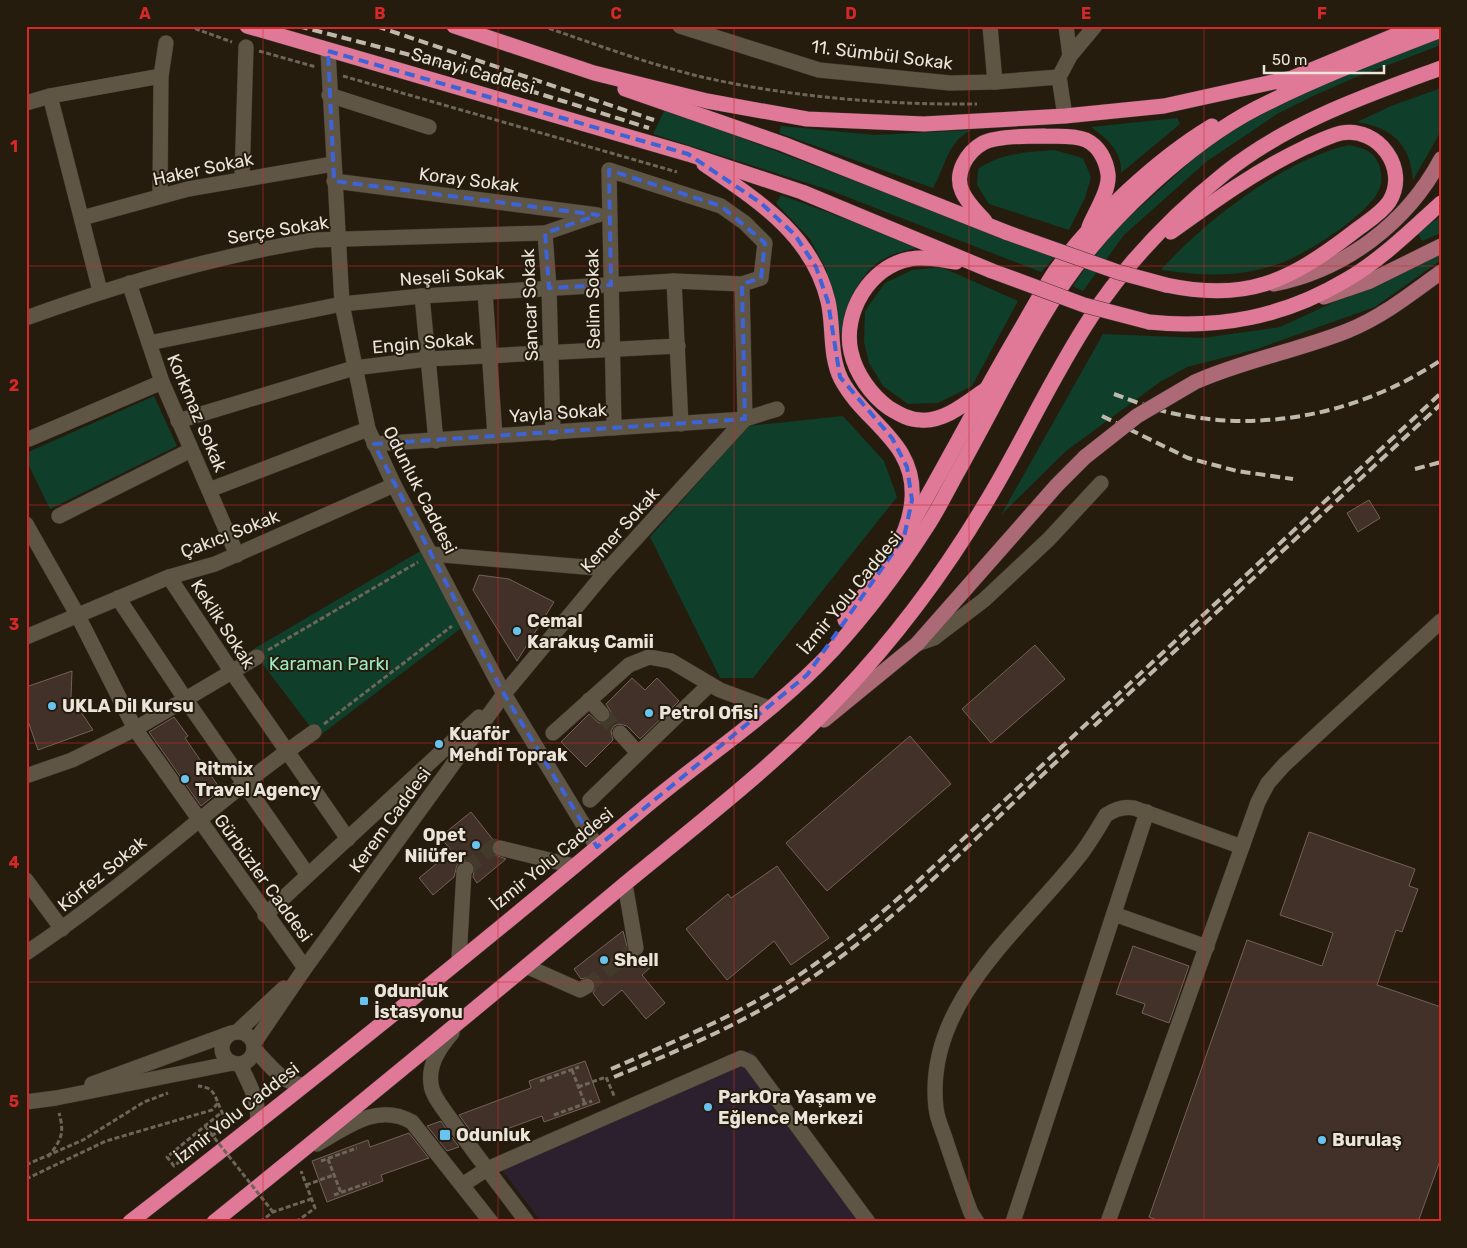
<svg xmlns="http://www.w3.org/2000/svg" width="1467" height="1248" viewBox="0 0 1467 1248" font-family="Rubik,sans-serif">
<rect width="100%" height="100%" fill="#251c0d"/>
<path fill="#2c202e" d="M751 1050 878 1222H541L497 1163Z"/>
<g fill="#0f3e2b">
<path d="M1441 34V45L1354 78 1313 96 1277 114 1206 162 1124 235 1083 291 1073 286 1105 239 1210 144 1285 98Z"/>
<path d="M1441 88V131L1413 180C1410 144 1393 128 1357 122L1391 106Z"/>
<path d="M665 109 1055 257 1041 272 829 190 653 134Z"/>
<path d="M1177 118 1180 124 1121 173C1123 152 1106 138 1091 127Z"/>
<path d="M781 126 875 135 972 130C947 141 946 166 933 188L779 133Z"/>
<path d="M1349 145C1363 148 1374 151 1379 165 1381 171 1382 177 1381 184 1376 211 1306 254 1281 263 1240 278 1204 276 1161 270 1204 221 1285 159 1349 145Z"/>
<path d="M1054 150 1083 158 1091 177 1085 198 1069 230 989 204 977 185 978 169C1002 153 1026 152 1054 150Z"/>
<path d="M781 195 921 247C910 250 896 252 887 257 856 273 848 305 840 336L826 269 810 239 776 203Z"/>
<path d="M1441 216V233L1422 241 1418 233Z"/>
<path d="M1441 253V260L1375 307 1257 349 1187 367 1160 382 1066 451 1001 515 1103 334 1203 338 1280 327Z"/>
<path d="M941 267 1018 301 972 386 938 403 908 404 883 386 869 363 864 342 865 311 885 283 912 270Z"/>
<path d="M154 396 177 446 50 509 26 460V453Z"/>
<path d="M843 416 884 461 897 497 753 678H720L650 537 748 426Z"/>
<path d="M422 550 464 626 318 737 252 650Z"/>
</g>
<g fill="#423128" stroke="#746157">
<path d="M1369 500 1380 518 1358 532 1347 513Z"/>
<path d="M479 575 509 579 554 602 517 661 473 590Z"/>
<path d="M1035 645 1065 679 991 743 962 709Z"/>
<path d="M72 671 71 697 93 730 38 750 26 715V687Z"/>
<path d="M632 678 645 690 657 678 679 701 640 739 627 726 619 724 614 726 611 731 613 740 586 767 561 742 589 714 599 723 608 721 611 712 606 704Z"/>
<path d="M174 717 188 736 185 738 221 790 201 806 149 732Z"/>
<path d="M910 736 951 784 827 891 786 843Z"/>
<path d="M471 812 494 841 491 846 493 854 506 859 477 883 473 877 475 867 473 863 463 860 457 865 454 877 433 895 419 878 452 851 440 837Z"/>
<path d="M1309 832 1415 869 1409 886 1418 889 1402 932 1396 930 1377 985 1441 1007V1158L1418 1222H1162L1149 1217 1247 940 1322 966 1333 933 1280 915Z"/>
<path d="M777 866 829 938 791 965 774 941 727 980 686 929 728 894 731 898Z"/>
<path d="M623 931 629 954 633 957 642 955 651 967 642 975 665 1003 646 1019 622 990 603 1006 593 993 596 987 595 981 588 977 581 979 574 969Z"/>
<path d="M1133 946 1189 966 1169 1023 1142 1013 1145 1004 1116 994Z"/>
<path d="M585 1061 600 1102 544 1122 542 1116 477 1140 459 1115 531 1088 529 1081Z"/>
<path d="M441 1121 451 1136 459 1147 447 1151 427 1126Z"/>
<path d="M409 1133 429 1158 381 1175 383 1181 327 1202 312 1161 368 1140 370 1147Z"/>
</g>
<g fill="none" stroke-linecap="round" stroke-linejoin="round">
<g stroke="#433a2c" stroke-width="15" stroke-dasharray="15 8" stroke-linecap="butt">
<path d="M602 714 620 733"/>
<path d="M466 869 494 846 500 848"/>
<path d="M587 986 636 948"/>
</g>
<g stroke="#3a332c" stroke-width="16">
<g id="minor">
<path d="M680 26 819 70 950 83 995 82 1059 77"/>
<path d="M990 26 995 82"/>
<path d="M1066 26 1070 56"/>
<path d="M328 51 342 304 368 429 394 485 504 694 597 847"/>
<path d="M329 95 429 127"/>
<path d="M50 96 100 291"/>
<path d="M26 103 50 96 161 76"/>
<path d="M1065 116 1059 77 1070 56 1095 26"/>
<path d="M242 179 246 47"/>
<path d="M334 181 598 215"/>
<path d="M160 196 161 76 166 43"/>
<path d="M82 218 188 189 333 164"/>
<path d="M674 281 681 424"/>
<path d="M129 283 162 382 237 555"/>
<path d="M485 292 495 436"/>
<path d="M422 296 436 441"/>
<path d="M26 318C120 284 215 256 314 240L545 233"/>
<path d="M149 343 342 304 422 296 674 281 742 284 761 278 765 243 745 223 721 206 609 170 614 428"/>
<path d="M178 421 354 368 428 359 678 346"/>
<path d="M553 433 549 288 545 233 594 216"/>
<path d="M29 439 162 382"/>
<path d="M374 444 745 419 742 284"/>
<path d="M209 490 368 429"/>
<path d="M59 516 191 450"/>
<path d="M26 524 78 616 135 729 305 968"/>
<path d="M431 554 608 569"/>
<path d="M169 577 232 672 348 839"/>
<path d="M118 598 186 700 308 875"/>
<path d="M26 637 169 577 215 564 394 485"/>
<path d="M917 644 934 638 984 600 1049 539 1101 483"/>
<path d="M589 700 602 714"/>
<path d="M553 733 629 665 649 657 671 661 720 690 769 708"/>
<path d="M620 733 638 753"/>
<path d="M26 776 72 760 135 729 257 657"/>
<path d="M590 800 710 684"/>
<path d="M500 848 574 866"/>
<path d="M26 880 62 929"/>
<path d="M625 884 636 948"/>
<path d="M1114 914 1207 947"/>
<path d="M265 915 479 717"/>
<path d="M26 953C127 886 215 801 314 732"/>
<path d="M459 959 464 871 466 869"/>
<path d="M528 967 580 990 587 986"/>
<path d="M238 1031 284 988"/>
<circle cx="238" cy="1048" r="16"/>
<path d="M452 1033C440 1047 428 1064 431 1084 432 1096 443 1108 449 1117 474 1153 501 1187 527 1222"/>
<path d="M254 1043 305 968 504 694 608 569 745 419 777 409"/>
<path d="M255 1050C270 1065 282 1084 304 1085"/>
<path d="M240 1064C248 1083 261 1102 257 1123"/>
<path d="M92 1084 231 1033"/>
<path d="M26 1102 56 1098 233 1063"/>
<path d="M317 1144C347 1127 378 1102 412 1122L491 1222"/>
<path d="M462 1185 487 1169 741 1058 750 1062 868 1222"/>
<path d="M977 1222 971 1213C962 1189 954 1165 946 1141 943 1131 937 1119 936 1108 924 1004 1019 932 1077 859 1088 846 1097 830 1106 815 1115 809 1123 806 1134 808L1242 847"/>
<path d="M1013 1222 1147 812"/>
<path d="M1108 1222 1258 802 1268 783 1284 765 1441 621"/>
</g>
</g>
<g stroke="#3a332c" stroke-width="16">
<g id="major">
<path d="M1274 284C1345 270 1407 223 1441 159"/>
<path d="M1324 297 1368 282 1441 246"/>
<path d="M1195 382C1244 360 1297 351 1347 331 1382 317 1411 294 1441 272"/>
<path d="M824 720 917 644 1057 485 1085 457"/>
</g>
</g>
<g stroke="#3a332c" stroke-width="16">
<g id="highway">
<path d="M247 26 688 154 802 192 992 271"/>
<path d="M454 26 594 73 707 101 807 119 924 124 1065 116 1164 106 1287 79"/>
<path d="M1280 83 1418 26"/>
<path d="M625 89 783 144 1008 233"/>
<path d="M704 164C757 200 812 234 828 301 834 326 829 355 841 379 864 423 916 441 912 499 909 546 871 584 845 620"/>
<path d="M985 221C977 212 967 203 962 191 954 173 967 152 983 143 996 136 1029 136 1044 136 1058 137 1073 135 1086 140 1099 146 1106 160 1108 174 1110 190 1095 212 1089 227"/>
<path d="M956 262C941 260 925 256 910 259 870 266 842 313 851 352 856 374 871 395 889 408 899 414 909 420 921 420 944 422 966 403 985 390"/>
<path d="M1166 285C1246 302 1288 282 1351 234 1363 224 1380 215 1389 202 1410 169 1378 126 1341 133 1329 136 1317 142 1306 147 1257 170 1214 201 1171 232"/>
<path d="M1149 322C1220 329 1284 317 1346 280 1381 260 1411 230 1441 203"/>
<path d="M904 537C942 472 977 404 1015 339 1029 316 1041 292 1056 270 1094 218 1157 159 1212 126"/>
<path d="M130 1222C304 1087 477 949 645 807 707 755 777 710 833 650 867 613 899 570 926 528 938 510 947 491 957 473 993 409 1024 344 1064 283 1107 220 1189 143 1257 108 1316 78 1379 54 1441 30"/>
<path d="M214 1222C353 1110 490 997 626 883 699 823 775 765 840 696 901 632 954 559 998 482 1029 428 1056 370 1091 317 1127 262 1174 214 1225 173 1289 122 1365 96 1441 68"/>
</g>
</g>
<g stroke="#6d6558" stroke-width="3" stroke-dasharray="5 2.5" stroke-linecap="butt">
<path d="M188 26 232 42"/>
<path d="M542 26C595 44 648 64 702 77 790 97 887 105 977 104"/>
<path d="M259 51 316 67"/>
<path d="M343 76 677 172"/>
<path d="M268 650 418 562"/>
<path d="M324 724 452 626"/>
<path d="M572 1070 585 1104"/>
<path d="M540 1081 579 1067"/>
<path d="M578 1087 606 1077 615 1098"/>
<path d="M218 1103 227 1124 174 1166 167 1157 222 1112"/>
<path d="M554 1115 592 1101"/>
<path d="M48 1157C61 1140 65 1134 59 1113"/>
<path d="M328 1159 341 1193"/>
<path d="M321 1161 357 1148"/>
<path d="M26 1165 83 1140 144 1102 168 1093"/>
<path d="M26 1179 106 1141 212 1110 218 1103C214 1092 211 1087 198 1086"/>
<path d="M306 1185 334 1175"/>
<path d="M334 1195 370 1182"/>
<path d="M260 1222 273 1212 311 1199"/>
<path d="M296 1222 315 1208 301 1171"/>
</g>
<use href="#minor" stroke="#5f5544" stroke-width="15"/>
<use href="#major" stroke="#ac6a76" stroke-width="15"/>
<use href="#highway" stroke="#e07898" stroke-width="15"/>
<g stroke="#bfb9ad" stroke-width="4" stroke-dasharray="10 5" stroke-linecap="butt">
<path d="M298 26 441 63 649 128"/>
<path d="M376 26 654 120"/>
<path d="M1114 394C1134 401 1155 410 1176 414 1268 433 1363 412 1441 360"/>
<path d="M1102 416 1188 458 1237 471 1293 479"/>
<path d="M1415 469 1441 462"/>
<path d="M1094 726 1441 404"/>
<path d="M611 1069C669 1044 728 1019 782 986 830 956 875 919 917 882L1441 393"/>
<path d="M614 1077C672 1053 732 1029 785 995 892 929 977 835 1069 750"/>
</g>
<g stroke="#3a332c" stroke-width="16" stroke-linecap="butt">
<path id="major-bridge" d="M1085 457 1137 416 1195 382"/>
</g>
<g stroke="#3a332c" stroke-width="16" stroke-linecap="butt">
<g id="highway-bridge">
<path d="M1008 233 1118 272 1166 285"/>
<path d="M992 271 1084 305 1149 322"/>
</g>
</g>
<path stroke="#6d6558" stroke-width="3" stroke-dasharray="5 2.5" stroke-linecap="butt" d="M205 1126 273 1212"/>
<use href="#major-bridge" stroke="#ac6a76" stroke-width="15"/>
<use href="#highway-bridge" stroke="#e07898" stroke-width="15"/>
</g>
<path fill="none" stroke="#3c64d8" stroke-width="4" stroke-dasharray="10 6" stroke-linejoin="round" d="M328 51 688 154 761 203 795 235 816 267 828 302 840 377 892 438 907 467 912 500 904 537 807 675 597 847 504 694 374 444 745 419 742 284 761 278 765 243 721 206 609 170 611 285 549 288 545 233 598 215 334 181Z"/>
<path fill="none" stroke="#d62828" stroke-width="1" stroke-opacity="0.55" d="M263 26V1222M498 26V1222M734 26V1222M969 26V1222M1204 26V1222M26 266H1441M26 505H1441M26 743H1441M26 982H1441"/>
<g fill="#69c3f1" stroke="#251c0d" stroke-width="2">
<circle cx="517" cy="631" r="5"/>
<circle cx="52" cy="706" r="5"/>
<circle cx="649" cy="713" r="5"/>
<circle cx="439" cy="744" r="5"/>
<circle cx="185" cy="779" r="5"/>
<circle cx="476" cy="845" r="5"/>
<circle cx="604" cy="960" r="5"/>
<rect x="359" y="996" width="10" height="10" rx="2.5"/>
<circle cx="708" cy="1107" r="5"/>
<rect x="439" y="1129" width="12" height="12" rx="2.5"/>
<circle cx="1322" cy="1140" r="5"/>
</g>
<g text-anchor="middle" stroke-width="4" stroke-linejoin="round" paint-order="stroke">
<g font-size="18" fill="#eae4da" stroke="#251c0d">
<text transform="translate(882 55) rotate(7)" y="6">11. Sümbül Sokak</text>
<text transform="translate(473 71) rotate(16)" y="6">Sanayi Caddesi</text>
<text transform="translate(203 169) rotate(-12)" y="6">Haker Sokak</text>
<text transform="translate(469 180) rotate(7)" y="6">Koray Sokak</text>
<text transform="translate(278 230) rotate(-9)" y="6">Serçe Sokak</text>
<text transform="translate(452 276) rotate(-4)" y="6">Neşeli Sokak</text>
<text transform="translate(593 299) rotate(-91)" y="6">Selim Sokak</text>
<text transform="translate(530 305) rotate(-92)" y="6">Sancar Sokak</text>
<text transform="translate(423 343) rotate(-5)" y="6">Engin Sokak</text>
<text transform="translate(197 413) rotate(67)" y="6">Korkmaz Sokak</text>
<text transform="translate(558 413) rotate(-4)" y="6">Yayla Sokak</text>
<text transform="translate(420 490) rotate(63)" y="6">Odunluk Caddesi</text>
<text transform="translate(620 530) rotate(-48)" y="6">Kemer Sokak</text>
<text transform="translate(230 534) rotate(-21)" y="6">Çakıcı Sokak</text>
<text transform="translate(850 593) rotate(-51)" y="6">İzmir Yolu Caddesi</text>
<text transform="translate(223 624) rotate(57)" y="6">Keklik Sokak</text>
<text transform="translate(390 820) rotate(-54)" y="6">Kerem Caddesi</text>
<text transform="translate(552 859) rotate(-39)" y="6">İzmir Yolu Caddesi</text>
<text transform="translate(102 874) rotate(-39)" y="6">Körfez Sokak</text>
<text transform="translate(263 878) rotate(54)" y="6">Gürbüzler Caddesi</text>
<text transform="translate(237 1113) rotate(-38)" y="6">İzmir Yolu Caddesi</text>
</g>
<g font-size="18" font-weight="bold" fill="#eae4da" stroke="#251c0d" text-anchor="start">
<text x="527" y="627">Cemal<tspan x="527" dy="21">Karakuş Camii</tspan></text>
<text x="62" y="712">UKLA Dil Kursu</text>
<text x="659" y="719">Petrol Ofisi</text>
<text x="449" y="740">Kuaför<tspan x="449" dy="21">Mehdi Toprak</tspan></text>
<text x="195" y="775">Ritmix<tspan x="195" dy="21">Travel Agency</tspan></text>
<text x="466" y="841" text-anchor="end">Opet<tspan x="466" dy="21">Nilüfer</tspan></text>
<text x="614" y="966">Shell</text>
<text x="374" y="997">Odunluk<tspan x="374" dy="21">İstasyonu</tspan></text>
<text x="718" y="1103">ParkOra Yaşam ve<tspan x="718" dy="21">Eğlence Merkezi</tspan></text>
<text x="456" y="1141">Odunluk</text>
<text x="1332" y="1146">Burulaş</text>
</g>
<g font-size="18" fill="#9ce8c2" stroke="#251c0d">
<text x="329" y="670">Karaman Parkı</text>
</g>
</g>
<rect width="1467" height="1248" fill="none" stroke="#251c0d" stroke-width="55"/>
<path d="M1264 65v8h120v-8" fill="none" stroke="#eae4da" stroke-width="2.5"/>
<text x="1272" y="65" font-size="15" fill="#eae4da" stroke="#251c0d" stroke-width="4" paint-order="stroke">50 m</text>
<rect x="28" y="28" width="1412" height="1192" fill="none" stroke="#d62828" stroke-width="2"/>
<g font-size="16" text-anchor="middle" font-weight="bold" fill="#d62828">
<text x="145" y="19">A</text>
<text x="380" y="19">B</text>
<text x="616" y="19">C</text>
<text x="851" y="19">D</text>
<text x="1086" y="19">E</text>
<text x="1322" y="19">F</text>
<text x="14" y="152">1</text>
<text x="14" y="391">2</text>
<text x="14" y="630">3</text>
<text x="14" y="868">4</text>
<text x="14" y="1107">5</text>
</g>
</svg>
